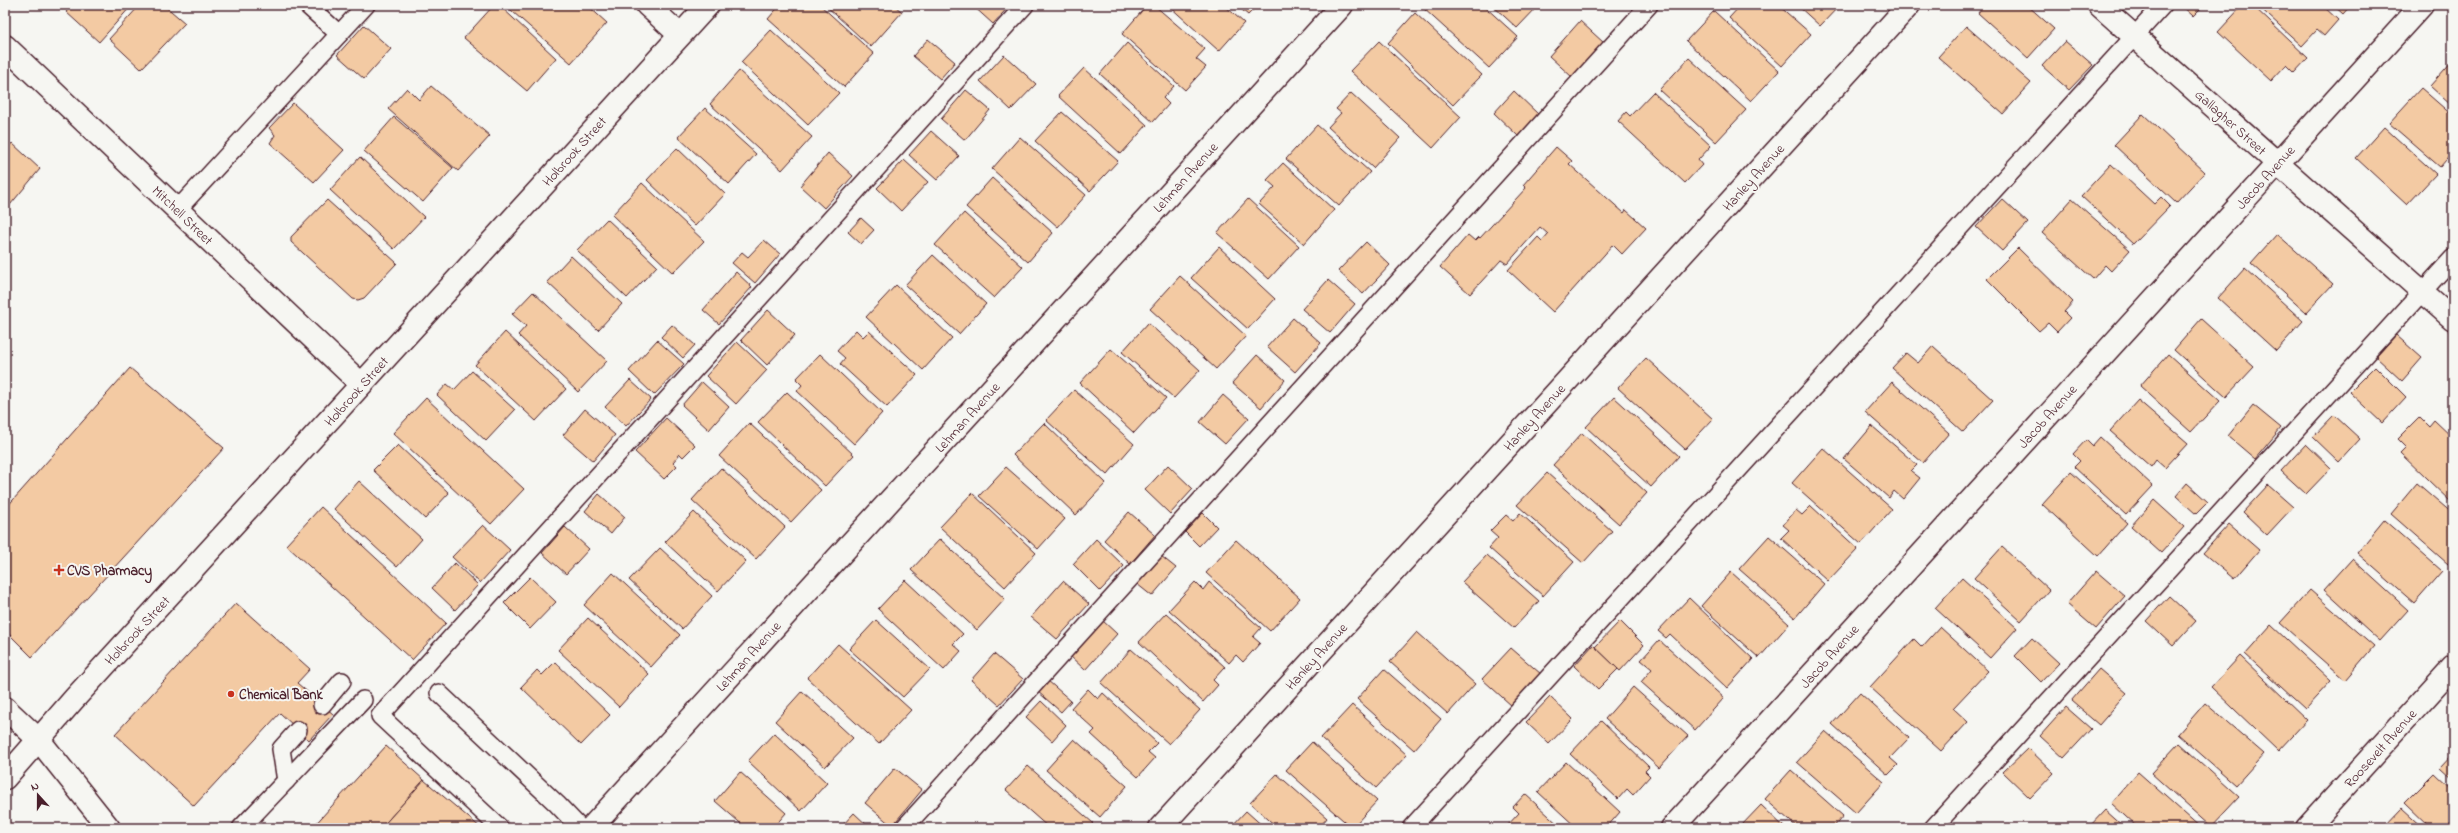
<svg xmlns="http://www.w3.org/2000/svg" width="2458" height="833" viewBox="0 0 2458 833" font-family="'Indie Flower',sans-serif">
<rect width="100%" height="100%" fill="#f6f6f2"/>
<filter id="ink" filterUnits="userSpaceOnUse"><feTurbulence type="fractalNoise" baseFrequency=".025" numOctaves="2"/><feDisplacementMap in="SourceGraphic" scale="8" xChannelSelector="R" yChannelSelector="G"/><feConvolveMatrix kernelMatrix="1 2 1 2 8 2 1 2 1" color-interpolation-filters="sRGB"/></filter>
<g filter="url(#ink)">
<g fill="#f3caa3" stroke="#4a1f2b">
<path d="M72 5H132L99 42 66 12Z"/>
<path d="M140 5H164L185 23 141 69 109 39Z"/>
<path d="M494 5H499L556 58 527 91 464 38Z"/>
<path d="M505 5H587L607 23 571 63Z"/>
<path d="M780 5H820L874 54 844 87 768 19Z"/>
<path d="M825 5H894L902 12 871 47Z"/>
<path d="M972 5H1010L993 24Z"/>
<path d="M1147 5H1154L1205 49 1196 59 1206 67 1185 90 1122 34Z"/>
<path d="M1168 5H1224L1244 23 1219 51Z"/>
<path d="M1236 5H1258L1248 15Z"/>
<path d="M1425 5H1483L1518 37 1489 68 1423 8Z"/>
<path d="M1492 5H1539L1517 28Z"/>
<path d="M1741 5H1778L1811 34 1782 66 1729 18Z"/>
<path d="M1797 5H1840L1820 26Z"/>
<path d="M1984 5H2027L2054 29 2028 58 1978 13Z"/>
<path d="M2181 5H2204L2193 16Z"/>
<path d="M2243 5H2252L2308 58 2294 73 2286 65 2271 81 2218 32Z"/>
<path d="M2257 5H2322L2338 20 2324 36 2317 30 2302 46Z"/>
<path d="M2333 5H2351L2343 14Z"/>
<path d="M1714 11 1779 71 1751 101 1686 41Z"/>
<path d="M1415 13 1482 75 1453 105 1388 43Z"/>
<path d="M1580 21 1604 43 1572 77 1549 56Z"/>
<path d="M364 25 391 49 364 79 337 55Z"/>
<path d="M1966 26 2031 83 2003 114 1938 57Z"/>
<path d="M771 30 839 93 808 125 741 62Z"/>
<path d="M928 39 955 62 940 79 913 56Z"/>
<path d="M1379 41 1461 117 1433 148 1350 71Z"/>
<path d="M2065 41 2093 65 2069 90 2042 66Z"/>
<path d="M1127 43 1174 86 1163 98 1169 104 1153 122 1100 74Z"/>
<path d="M1004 55 1036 84 1011 110 980 81Z"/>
<path d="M1689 58 1746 110 1716 142 1659 90Z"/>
<path d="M2453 60V107L2430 86Z"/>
<path d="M1084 68 1147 125 1121 154 1058 96Z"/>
<path d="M739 71 812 137 782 170 710 104Z"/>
<path d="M431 86 490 136 458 171 388 109 407 88 419 100Z"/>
<path d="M2421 88 2453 116V152L2440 167 2389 123Z"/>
<path d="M966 90 990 110 965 140 941 119Z"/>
<path d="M1514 91 1539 115 1518 136 1494 113Z"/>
<path d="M1653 92 1711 146 1698 160 1702 165 1685 183 1618 121 1626 112 1630 116Z"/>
<path d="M1351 93 1400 138 1373 168 1328 127 1341 113 1336 109Z"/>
<path d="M293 103 344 150 314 182 270 143 275 135 269 128Z"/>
<path d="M705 108 756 154 729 184 678 137Z"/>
<path d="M1062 112 1118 161 1090 191 1035 141Z"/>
<path d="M2143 114 2205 172 2176 203 2114 145Z"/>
<path d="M394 117 453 168 423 202 364 151Z"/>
<path d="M1317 125 1370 172 1339 206 1286 159Z"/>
<path d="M2384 127 2436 174 2407 205 2356 158Z"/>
<path d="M931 131 959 156 937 180 909 155Z"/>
<path d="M1020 137 1086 195 1058 227 992 169Z"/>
<path d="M12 143 40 169 5 211V151Z"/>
<path d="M1556 147 1572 161 1569 164 1624 213 1626 210 1646 228 1622 254 1613 245 1553 312 1508 270 1538 237 1542 241 1548 234 1540 227 1507 264 1501 260 1470 294 1440 267 1468 235 1475 241 1479 237 1480 238 1526 188 1523 185Z"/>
<path d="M677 148 725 194 695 226 647 180Z"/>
<path d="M828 153 853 176 824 208 800 186Z"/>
<path d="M360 157 424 217 394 249 330 190Z"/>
<path d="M904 160 928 182 901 211 877 188Z"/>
<path d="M1283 163 1334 210 1304 244 1259 204 1275 187 1267 180Z"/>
<path d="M2111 164 2154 204 2161 197 2170 206 2133 244 2081 196Z"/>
<path d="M992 178 1053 233 1028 262 966 207Z"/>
<path d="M642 183 704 241 673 273 612 215Z"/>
<path d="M1248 199 1299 246 1269 279 1217 233Z"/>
<path d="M2002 199 2028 223 2002 251 1976 227Z"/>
<path d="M2072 199 2130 250 2111 271 2105 265 2093 279 2042 233Z"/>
<path d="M327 200 397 263 364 298 358 300 353 299 291 242V237Z"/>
<path d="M964 213 1023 267 994 298 935 245Z"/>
<path d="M861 218 874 230 861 244 848 232Z"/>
<path d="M607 219 657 266 627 298 577 250Z"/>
<path d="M2277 234 2333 284 2306 313 2251 263Z"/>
<path d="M764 240 780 254 755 283 732 263 742 252 748 257Z"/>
<path d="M1366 242 1390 265 1363 294 1338 271Z"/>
<path d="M1219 247 1275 299 1248 329 1191 278Z"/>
<path d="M2018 248 2073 302 2064 312 2070 318 2057 332 2048 323 2039 331 1987 279Z"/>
<path d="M933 255 986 304 959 334 905 285Z"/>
<path d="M571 256 622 304 598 330 547 282Z"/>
<path d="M2245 268 2303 321 2276 351 2218 298Z"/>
<path d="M736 272 752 287 719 324 703 310Z"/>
<path d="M1180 276 1246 336 1216 369 1150 309Z"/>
<path d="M1328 280 1355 304 1330 333 1302 309Z"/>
<path d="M896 285 952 338 923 370 866 317Z"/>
<path d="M533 292 607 361 578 392 518 335 526 326 512 314Z"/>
<path d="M768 310 795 335 767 365 741 340Z"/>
<path d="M1293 318 1321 343 1295 372 1267 347Z"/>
<path d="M2201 319 2254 367 2226 397 2174 350Z"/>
<path d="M1148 323 1200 370 1174 398 1122 352Z"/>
<path d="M672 325 695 345 683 358 661 337Z"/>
<path d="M856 330 863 337 869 331 917 375 887 407 840 364 845 358 837 351Z"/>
<path d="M505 332 566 389 536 421 475 365Z"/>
<path d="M2396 335 2422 358 2402 381 2376 357Z"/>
<path d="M657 340 684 364 654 395 629 371Z"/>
<path d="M737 342 767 370 736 404 706 376Z"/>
<path d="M1933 346 1993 400 1963 432 1892 368 1906 353 1918 363Z"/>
<path d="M1111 349 1166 398 1134 433 1080 383Z"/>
<path d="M820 354 882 413 854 444 797 391 802 385 796 379Z"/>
<path d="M2168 354 2220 401 2191 432 2140 386Z"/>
<path d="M1257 355 1285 380 1261 408 1232 383Z"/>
<path d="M1646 358 1713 419 1685 449 1618 388Z"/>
<path d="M2375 366 2406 397 2382 423 2349 392Z"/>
<path d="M130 368 224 448 32 657 5 630V509Z"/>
<path d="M472 371 515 410 486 441 437 395 447 384 454 390Z"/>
<path d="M630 380 651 399 626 426 605 407Z"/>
<path d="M702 382 729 407 709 430 682 405Z"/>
<path d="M1892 382 1949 433 1923 463 1865 412Z"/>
<path d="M1074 390 1134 444 1107 475 1046 420Z"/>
<path d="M787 392 854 455 825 486 758 422Z"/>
<path d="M1223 395 1249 418 1225 444 1200 422Z"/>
<path d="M1614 397 1679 456 1651 487 1586 427Z"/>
<path d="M426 398 524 489 491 524 393 433Z"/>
<path d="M2138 400 2188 443 2165 468 2156 460 2151 467 2110 431Z"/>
<path d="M2253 405 2281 428 2255 459 2228 436Z"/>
<path d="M585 409 615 435 593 461 563 435Z"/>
<path d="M2334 415 2360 439 2339 462 2313 437Z"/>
<path d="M2420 417 2429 426 2434 420 2453 438V504L2400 453 2406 447 2398 439Z"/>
<path d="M666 418 695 445 683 457 680 454 673 462 677 466 664 479 635 452Z"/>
<path d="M749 423 821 490 791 522 719 456Z"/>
<path d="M1044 423 1106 483 1076 515 1013 455Z"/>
<path d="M1872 426 1917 465 1911 471 1920 478 1903 499 1894 491 1889 498 1844 459Z"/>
<path d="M1582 433 1647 493 1619 524 1553 465Z"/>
<path d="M2100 437 2153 486 2126 515 2074 467 2080 461 2073 454 2086 440 2092 446Z"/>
<path d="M2306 444 2331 468 2306 494 2281 471Z"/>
<path d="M398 445 449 493 425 519 373 470Z"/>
<path d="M1823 448 1892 509 1861 544 1792 483Z"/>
<path d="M1168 465 1193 489 1170 514 1145 490Z"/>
<path d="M1006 467 1065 519 1038 549 979 496Z"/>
<path d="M721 468 785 527 756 559 692 500Z"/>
<path d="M2071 472 2127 523 2098 556 2042 504Z"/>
<path d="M1547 473 1612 531 1583 563 1517 505Z"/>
<path d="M359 481 422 539 397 567 334 509Z"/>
<path d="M2187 483 2208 502 2196 514 2176 496Z"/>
<path d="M2417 483 2453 514V558L2448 564 2391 514Z"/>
<path d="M2268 485 2293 507 2267 535 2243 512Z"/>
<path d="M972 493 1036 553 1005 587 940 527Z"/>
<path d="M599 494 625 517 611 534 585 511Z"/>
<path d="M2154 500 2184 527 2161 553 2131 526Z"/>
<path d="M1811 506 1858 549 1828 581 1781 538 1789 530 1783 525 1796 510 1802 515Z"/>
<path d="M321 507 446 623 412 660 286 545Z"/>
<path d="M694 512 746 561 718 591 665 542Z"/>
<path d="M1129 512 1155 535 1130 564 1104 540Z"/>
<path d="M1203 513 1217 527 1199 546 1185 532Z"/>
<path d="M1520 513 1574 562 1543 596 1489 548 1498 538 1490 531 1506 515 1513 521Z"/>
<path d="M2384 520 2442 571 2414 603 2357 553Z"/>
<path d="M2229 524 2259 550 2234 579 2203 553Z"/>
<path d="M483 525 510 550 480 583 452 557Z"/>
<path d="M565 527 589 549 566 574 542 553Z"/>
<path d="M1769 536 1824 584 1795 618 1739 569Z"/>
<path d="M940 539 1005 599 977 630 911 570Z"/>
<path d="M1096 539 1124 566 1100 591 1073 564Z"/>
<path d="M1236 540 1300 598 1270 631 1206 573Z"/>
<path d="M2002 547 2049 590 2021 621 1974 578Z"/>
<path d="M660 548 712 596 682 629 629 580Z"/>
<path d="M1487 555 1539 601 1514 628 1462 582Z"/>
<path d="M1161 556 1176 568 1152 596 1137 584Z"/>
<path d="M2352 559 2408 610 2380 641 2324 590Z"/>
<path d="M455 563 478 585 455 610 432 588Z"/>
<path d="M2096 571 2125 596 2096 629 2067 604Z"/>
<path d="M1731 572 1789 624 1759 658 1701 606Z"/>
<path d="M613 573 680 635 651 667 584 605Z"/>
<path d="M530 577 556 602 530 629 504 603Z"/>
<path d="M1962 578 2017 628 1990 658 1935 608Z"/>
<path d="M905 580 963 634 953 644 961 651 944 670 878 609Z"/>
<path d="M1063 581 1089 604 1057 639 1031 617Z"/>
<path d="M1195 582 1203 590 1209 582 1261 628 1253 637 1260 643 1243 662 1236 655 1229 663 1169 610Z"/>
<path d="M2310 590 2374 646 2345 680 2280 623Z"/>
<path d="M2169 596 2196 621 2173 646 2146 621Z"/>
<path d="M1689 598 1753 659 1727 688 1670 634 1666 638 1658 631Z"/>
<path d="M236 603 310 669 297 683 333 714 309 740 280 713 194 806 115 734Z"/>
<path d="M1166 613 1225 667 1213 680 1218 685 1203 702 1139 642Z"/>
<path d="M588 618 649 674 619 707 558 650Z"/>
<path d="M876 620 930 669 903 697 849 649Z"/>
<path d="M1102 620 1117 634 1085 670 1069 655Z"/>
<path d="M1620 621 1644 645 1620 671 1595 647Z"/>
<path d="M2271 625 2331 681 2305 709 2245 654Z"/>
<path d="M1940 627 1988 671 1953 708 1968 722 1941 751 1870 687 1914 639 1922 647Z"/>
<path d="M1417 632 1475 684 1448 714 1390 662Z"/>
<path d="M2032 638 2059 663 2041 682 2015 656Z"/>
<path d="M1659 640 1724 698 1695 730 1641 682 1652 669 1641 660Z"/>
<path d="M838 644 911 710 879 744 807 678Z"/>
<path d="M1593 645 1618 669 1598 689 1574 666Z"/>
<path d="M1511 648 1541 674 1512 706 1482 679Z"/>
<path d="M1131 649 1200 710 1169 744 1101 683Z"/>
<path d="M994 654 1023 679 999 705 971 680Z"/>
<path d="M2240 656 2307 720 2278 751 2211 687Z"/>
<path d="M555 662 610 715 581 745 521 687 537 670 542 675Z"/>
<path d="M1384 669 1441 719 1414 750 1357 699Z"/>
<path d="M2099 669 2127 693 2099 725 2071 701Z"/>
<path d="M1047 680 1071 701 1061 712 1037 691Z"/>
<path d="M1633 687 1688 736 1659 768 1605 719Z"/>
<path d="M1088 689 1098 699 1103 693 1157 743 1148 752 1155 758 1138 777 1091 734 1095 730 1071 708Z"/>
<path d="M802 691 853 738 825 767 775 721Z"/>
<path d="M1860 693 1909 738 1890 758 1898 765 1888 775 1832 724Z"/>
<path d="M1550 697 1573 719 1549 744 1526 722Z"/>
<path d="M1041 701 1066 725 1052 741 1026 717Z"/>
<path d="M2205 703 2264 754 2236 785 2178 734Z"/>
<path d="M1352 705 1407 755 1376 788 1321 738Z"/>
<path d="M2066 707 2091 729 2064 758 2040 736Z"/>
<path d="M1601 721 1649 767 1645 771 1650 776 1633 795 1627 789 1618 799 1570 754Z"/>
<path d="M1825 731 1884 782 1856 813 1797 762Z"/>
<path d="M774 733 827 783 801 811 748 761Z"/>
<path d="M1074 739 1127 786 1100 817 1046 770Z"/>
<path d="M1312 742 1377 801 1352 828 1286 770Z"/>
<path d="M2179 743 2239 797 2211 827 2151 773Z"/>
<path d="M386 746 424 780 381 828H312Z"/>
<path d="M2028 748 2054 773 2030 798 2003 772Z"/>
<path d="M2453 753V779L2440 767Z"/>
<path d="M1566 762 1620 812 1606 828H1577L1538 792Z"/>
<path d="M1028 766 1093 823 1088 828H1049L1006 790Z"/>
<path d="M895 768 922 790 892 826 865 803Z"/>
<path d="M1791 770 1843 816 1833 828H1798L1765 799Z"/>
<path d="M740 772 786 813 773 828H746L715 801Z"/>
<path d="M2138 772 2201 828H2138L2111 803Z"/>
<path d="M2435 773 2453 790V828H2431L2405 803Z"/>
<path d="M1277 774 1327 818 1319 828H1278L1250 803Z"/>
<path d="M424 780 481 828H381Z"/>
<path d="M1525 794 1562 828H1505L1519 813 1513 807Z"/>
<path d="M1761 805 1785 828H1739Z"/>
<path d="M2402 809 2423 828H2384Z"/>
<path d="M2105 810 2125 828H2088Z"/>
<path d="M1246 811 1265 828H1230Z"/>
<path d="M854 813 870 828H840Z"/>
</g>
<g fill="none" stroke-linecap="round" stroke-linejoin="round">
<g stroke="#4a1f2b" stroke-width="20">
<g id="service">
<path d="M307 5 339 34"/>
<path d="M177 210 366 5"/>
<path d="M439 693 557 804 580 828"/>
<path d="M322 705 342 681"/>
<path d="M286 781 281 749 298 730"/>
<path d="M241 828 363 700"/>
<path d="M500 828 380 716 1025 5"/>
<path d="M904 828 1649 5"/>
<path d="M1411 828 2163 5"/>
<path d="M1933 828 2453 258"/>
</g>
</g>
<g stroke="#4a1f2b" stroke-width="25">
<g id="minor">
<path d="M647 5 680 35"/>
<path d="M2099 5 2453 319"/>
<path d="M5 46 361 384"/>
<path d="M591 828 1342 5"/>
<path d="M1160 828 1909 5"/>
<path d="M1672 828 2422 5"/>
<path d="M2307 828 2453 667"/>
</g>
</g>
<g stroke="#4a1f2b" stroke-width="25">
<g id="tertiary">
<path d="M5 708 39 740 109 828"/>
<path d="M5 778 74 699 708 5"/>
</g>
</g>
<use href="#service" stroke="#f6f6f2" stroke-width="17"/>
<use href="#minor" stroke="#f6f6f2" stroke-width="22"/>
<use href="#tertiary" stroke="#f6f6f2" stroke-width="22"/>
</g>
</g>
<g fill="#c8321e" stroke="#f6f6f2" stroke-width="1.5">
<path d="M57 564h4v4h4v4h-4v4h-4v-4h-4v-4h4z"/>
<circle cx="231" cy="694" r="4"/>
</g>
<g text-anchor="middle" stroke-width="4" stroke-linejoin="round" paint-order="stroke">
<g font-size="14" fill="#4a1f2b" stroke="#f6f6f2">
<text transform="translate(2231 122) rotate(42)" y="5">Gallagher Street</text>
<text transform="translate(574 151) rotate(-48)" y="5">Holbrook Street</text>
<text transform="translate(1185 177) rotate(-48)" y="5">Lehman Avenue</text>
<text transform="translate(1753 177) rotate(-48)" y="5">Hanley Avenue</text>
<text transform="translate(2265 177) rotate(-48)" y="5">Jacob Avenue</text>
<text transform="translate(183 215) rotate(44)" y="5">Mitchell Street</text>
<text transform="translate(356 391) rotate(-48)" y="5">Holbrook Street</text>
<text transform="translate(2047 416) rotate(-48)" y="5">Jacob Avenue</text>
<text transform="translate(967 417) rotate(-48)" y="5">Lehman Avenue</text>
<text transform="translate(1534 417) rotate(-48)" y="5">Hanley Avenue</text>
<text transform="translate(137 630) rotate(-47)" y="5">Holbrook Street</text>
<text transform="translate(748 656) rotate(-48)" y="5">Lehman Avenue</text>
<text transform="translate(1316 656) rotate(-48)" y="5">Hanley Avenue</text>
<text transform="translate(1829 656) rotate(-48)" y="5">Jacob Avenue</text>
<text transform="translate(2380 748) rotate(-48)" y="5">Roosevelt Avenue</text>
</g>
<g font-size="14" font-weight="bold" fill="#4a1f2b" stroke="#f6f6f2" text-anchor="start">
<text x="67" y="575">CVS Pharmacy</text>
<text x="239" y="699">Chemical Bank</text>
</g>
</g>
<rect width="2458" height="833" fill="none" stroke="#f6f6f2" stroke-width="20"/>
<rect x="10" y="10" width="2438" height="813" fill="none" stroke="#4a1f2b" stroke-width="1.5" filter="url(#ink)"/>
<g transform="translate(38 795) rotate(339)" stroke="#f6f6f2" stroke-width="3" paint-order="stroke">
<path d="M0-3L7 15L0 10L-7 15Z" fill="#4a1f2b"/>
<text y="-6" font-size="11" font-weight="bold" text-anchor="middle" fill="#4a1f2b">N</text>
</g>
</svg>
